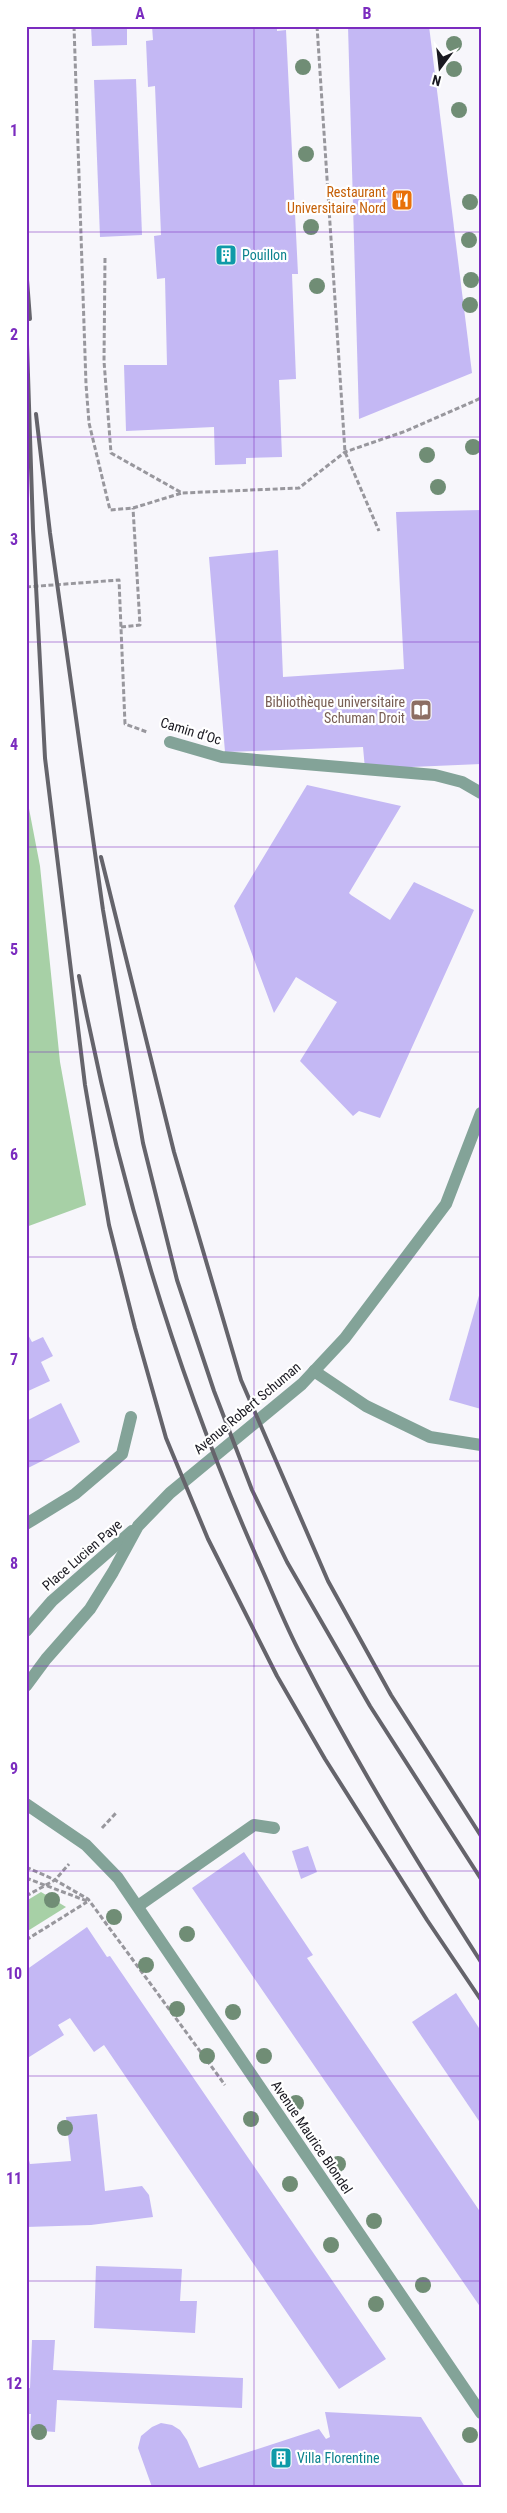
<svg xmlns="http://www.w3.org/2000/svg" width="507" height="2513" viewBox="0 0 507 2513" font-family="'Roboto Condensed',sans-serif">
<rect width="100%" height="100%" fill="#f7f6fb"/>
<g fill="#a7d0a6">
<path d="M26 793 40 866 60 1062 86 1205 26 1227Z"/>
<path d="M41 1892 66 1907 26 1932V1901Z"/>
</g>
<g fill="#c4b8f4">
<path d="M91 26H127V45L92 46Z"/>
<path d="M152 26H277V31L286 30 298 274H292L296 379 279 380 282 457 246 458V464L215 465 214 427 126 431 124 365H167L165 278 157 279 154 236 161 235 155 86 148 87 146 41 153 40Z"/>
<path d="M348 26H429L472 373 359 419Z"/>
<path d="M136 79 142 235 100 237 94 80Z"/>
<path d="M481 510V764L365 769 363 747 225 752 209 557 278 550 283 677 404 669 396 512Z"/>
<path d="M307 785 401 806 349 893 351 895 390 920 414 882 474 910 380 1118 359 1111 353 1116 300 1061 337 1002 296 977 274 1013 234 906Z"/>
<path d="M480 1292H481V1409L449 1400Z"/>
<path d="M26 1331 32 1342 43 1337 53 1356 41 1362 50 1381 26 1392Z"/>
<path d="M61 1403 80 1442 26 1469V1421Z"/>
<path d="M308 1846 317 1872 301 1879 292 1851Z"/>
<path d="M244 1852 313 1955 307 1958 481 2213V2308L192 1888Z"/>
<path d="M87 1927 107 1957 110 1956 386 2359 339 2389 104 2045 94 2052 70 2018 58 2025 64 2035 26 2059V1970Z"/>
<path d="M456 1993 481 2031V2124L412 2022Z"/>
<path d="M97 2114 105 2191 142 2186 149 2195 153 2217 91 2225 26 2227V2148L30 2164 71 2161 66 2117Z"/>
<path d="M96 2266 182 2269 180 2301H197L195 2333 94 2328Z"/>
<path d="M32 2340H55L53 2370 243 2378 242 2408 57 2400 55 2432 30 2430 31 2414H26V2388H30Z"/>
<path d="M325 2412 421 2417 465 2487H152L138 2448 141 2436 152 2427 161 2423 172 2425 180 2430 187 2440 199 2468 319 2429 326 2439 330 2437Z"/>
</g>
<g fill="none" stroke-linecap="round" stroke-linejoin="round">
<g stroke="#98979d" stroke-width="3" stroke-dasharray="5 2.5" stroke-linecap="butt">
<path d="M74 26 86 384 89 423 110 510 133 508 182 493"/>
<path d="M317 26 345 452 379 531"/>
<path d="M105 258 104 361 111 453 182 493 299 488 345 452 406 431 481 398"/>
<path d="M26 587 119 580 125 724 147 732"/>
<path d="M121 627 140 625 133 508"/>
<path d="M102 1828 116 1813"/>
<path d="M26 1867 55 1880 88 1899 225 2085"/>
<path d="M26 1878 87 1901"/>
<path d="M26 1896 55 1880 69 1864"/>
<path d="M26 1940 87 1902"/>
</g>
<g stroke="#83a398" stroke-width="12">
<path d="M170 742 222 757 435 775 462 782 481 793"/>
<path d="M314 1371 366 1406 430 1437 481 1445"/>
<path d="M26 1524 75 1494 122 1454 131 1417"/>
<path d="M26 1631 52 1601 132 1531"/>
<path d="M26 1686 46 1659 90 1609 113 1572 138 1526 170 1493 302 1384 345 1338 446 1204 481 1113"/>
<path d="M26 1804 86 1845 118 1878 481 2413"/>
<path d="M138 1906 254 1825 274 1828"/>
</g>
<g stroke="#65646b" stroke-width="4">
<path d="M26 267 30 319"/>
<path d="M26 313 33 529 45 758 85 1085 109 1225 135 1328 166 1438 208 1539 277 1676 325 1759 427 1920 481 2000"/>
<path d="M36 414 50 533 103 910 143 1143 177 1280 214 1391 252 1490 287 1562 370 1706 481 1879"/>
<path d="M101 857 174 1152 241 1380 328 1581 391 1695 481 1836"/>
<path d="M79 976C118 1180 176 1377 261 1567 274 1596 286 1627 301 1655 355 1761 417 1862 481 1962"/>
</g>
</g>
<g fill="#708d75">
<circle cx="454" cy="44" r="8"/>
<circle cx="303" cy="67" r="8"/>
<circle cx="454" cy="69" r="8"/>
<circle cx="459" cy="110" r="8"/>
<circle cx="306" cy="154" r="8"/>
<circle cx="470" cy="202" r="8"/>
<circle cx="311" cy="227" r="8"/>
<circle cx="469" cy="240" r="8"/>
<circle cx="471" cy="280" r="8"/>
<circle cx="317" cy="286" r="8"/>
<circle cx="470" cy="305" r="8"/>
<circle cx="473" cy="447" r="8"/>
<circle cx="427" cy="455" r="8"/>
<circle cx="438" cy="487" r="8"/>
<circle cx="52" cy="1900" r="8"/>
<circle cx="114" cy="1917" r="8"/>
<circle cx="187" cy="1934" r="8"/>
<circle cx="146" cy="1965" r="8"/>
<circle cx="177" cy="2009" r="8"/>
<circle cx="233" cy="2012" r="8"/>
<circle cx="207" cy="2056" r="8"/>
<circle cx="264" cy="2056" r="8"/>
<circle cx="296" cy="2103" r="8"/>
<circle cx="251" cy="2119" r="8"/>
<circle cx="65" cy="2128" r="8"/>
<circle cx="338" cy="2164" r="8"/>
<circle cx="290" cy="2184" r="8"/>
<circle cx="374" cy="2221" r="8"/>
<circle cx="331" cy="2245" r="8"/>
<circle cx="423" cy="2285" r="8"/>
<circle cx="376" cy="2304" r="8"/>
<circle cx="39" cy="2432" r="8"/>
<circle cx="470" cy="2435" r="8"/>
</g>
<path fill="none" stroke="#7b2cbf" stroke-width="1" stroke-opacity="0.55" d="M254 26V2487M26 232H481M26 437H481M26 642H481M26 847H481M26 1052H481M26 1257H481M26 1461H481M26 1666H481M26 1871H481M26 2076H481M26 2281H481"/>
<defs>
<g id="restaurant-square" transform="scale(1.125)"><rect x="-9" y="-9" width="18" height="18" rx="4" fill="#e8710a" stroke="#fff"/><path d="M-5-6h1v4h1v-4h1v4h1v-4h1v5L-1.5 .5V6h-2V.5L-5-1ZM5-6V6H3V1.5H1.5Q1.5-4 5-6Z" fill="#fff"/></g>
<g id="building-square" transform="scale(1.125)"><rect x="-9" y="-9" width="18" height="18" rx="4" fill="#0f9aa8" stroke="#fff"/><path d="M-4-6H4V6H1V3H-1V6H-4ZM-2.5-4.3h1.7v1.8h-1.7ZM.8-4.3h1.7v1.8H.8ZM-2.5-1h1.7V.8h-1.7ZM.8-1h1.7V.8H.8Z" fill="#fff"/></g>
<g id="library-square" transform="scale(1.125)"><rect x="-9" y="-9" width="18" height="18" rx="4" fill="#8d6e63" stroke="#fff"/><path d="M-6-4Q-3-5.5-.7-3.5V5Q-3 3-6 4ZM6-4Q3-5.5 .7-3.5V5Q3 3 6 4Z" fill="#fff"/></g>
</defs>
<g fill-rule="evenodd">
<use href="#restaurant-square" x="402" y="200"/>
<use href="#building-square" x="226" y="255"/>
<use href="#library-square" x="421" y="710"/>
<use href="#building-square" x="281" y="2458"/>
</g>
<g text-anchor="middle" stroke-width="4.5" stroke-linejoin="round" paint-order="stroke">
<g font-size="14" fill="#c56008" stroke="#fff" text-anchor="end">
<text x="386" y="197">Restaurant<tspan x="386" dy="16">Universitaire Nord</tspan></text>
</g>
<g font-size="14" fill="#0d838f" stroke="#fff" text-anchor="start">
<text x="242" y="260">Pouillon</text>
<text x="297" y="2463">Villa Florentine</text>
</g>
<g font-size="14" fill="#785e54" stroke="#fff" text-anchor="end">
<text x="405" y="707">Bibliothèque universitaire<tspan x="405" dy="16">Schuman Droit</tspan></text>
</g>
<g font-size="14" fill="#1a1921" stroke="#fff">
<text transform="translate(191 731) rotate(17)" y="5">Camin d’Oc</text>
<text transform="translate(247 1408) rotate(-40)" y="5">Avenue Robert Schuman</text>
<text transform="translate(82 1555) rotate(-41)" y="5">Place Lucien Paye</text>
<text transform="translate(312 2137) rotate(56)" y="5">Avenue Maurice Blondel</text>
</g>
</g>
<rect width="507" height="2513" fill="none" stroke="#ffffff" stroke-width="55"/>
<g transform="translate(440 68) rotate(195)" stroke="#ffffff" stroke-width="4" paint-order="stroke">
<path d="M0-4L9 19L0 12L-9 19Z" fill="#1a1921"/>
<text y="-8" font-size="14" font-weight="bold" text-anchor="middle" fill="#1a1921">N</text>
</g>
<rect x="28" y="28" width="452" height="2458" fill="none" stroke="#7b2cbf" stroke-width="2"/>
<g font-size="16" text-anchor="middle" font-weight="bold" fill="#7b2cbf">
<text x="140" y="19">A</text>
<text x="367" y="19">B</text>
<text x="14" y="136">1</text>
<text x="14" y="340">2</text>
<text x="14" y="545">3</text>
<text x="14" y="750">4</text>
<text x="14" y="955">5</text>
<text x="14" y="1160">6</text>
<text x="14" y="1365">7</text>
<text x="14" y="1569">8</text>
<text x="14" y="1774">9</text>
<text x="14" y="1979">10</text>
<text x="14" y="2184">11</text>
<text x="14" y="2389">12</text>
</g>
</svg>
